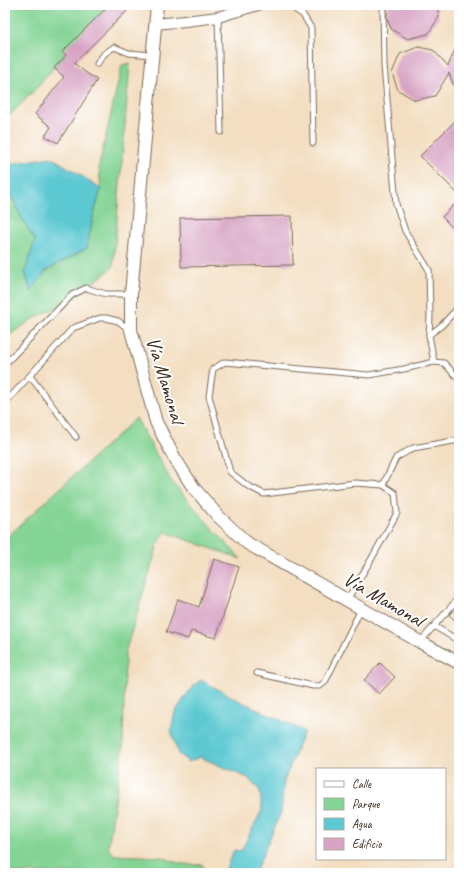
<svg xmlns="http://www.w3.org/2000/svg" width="464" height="878" viewBox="0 0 464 878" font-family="Caveat,sans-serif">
<rect width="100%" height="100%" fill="#fff"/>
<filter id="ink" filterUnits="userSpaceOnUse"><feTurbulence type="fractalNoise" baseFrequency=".025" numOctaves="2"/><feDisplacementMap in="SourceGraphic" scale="8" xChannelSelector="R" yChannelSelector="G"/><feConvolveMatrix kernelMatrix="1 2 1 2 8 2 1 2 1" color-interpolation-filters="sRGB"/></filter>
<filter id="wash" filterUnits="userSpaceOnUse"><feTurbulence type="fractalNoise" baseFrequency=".012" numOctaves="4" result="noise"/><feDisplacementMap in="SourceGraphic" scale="16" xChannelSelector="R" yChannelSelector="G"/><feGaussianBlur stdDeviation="0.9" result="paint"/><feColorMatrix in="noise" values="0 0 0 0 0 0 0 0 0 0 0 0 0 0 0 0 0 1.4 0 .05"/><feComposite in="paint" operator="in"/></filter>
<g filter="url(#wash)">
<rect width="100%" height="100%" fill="#f3dec1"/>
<g fill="#84d495" stroke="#607f5a">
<path d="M5 5H110L28 97 5 120Z"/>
<path d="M130 63 113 267 73 299 33 319 5 338V272L7 269 9 251 5 238V182L23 221 35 240 25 272 31 291 46 271 87 248 93 217 101 189 99 166 122 65Z"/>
<path d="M136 418 171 481 211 527 241 559 165 532 158 544 125 653 123 748 108 848 115 855 162 857 181 864 203 865V873H5V539Z"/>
</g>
<g fill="#5bc8d2" stroke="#4b7978">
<path d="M51 157 85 178 101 189 93 217 87 248 46 271 31 292 25 272 35 240 23 221 5 182V165Z"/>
<path d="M201 680 238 700 304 731 284 781 281 812 255 873H235V871L226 868 234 850 241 851 262 810 260 791 248 778 200 757 189 762 178 754 171 730 175 712 192 687Z"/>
</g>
<g id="blocks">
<g fill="#d8a4c5">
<path d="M109 5H121L127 11 74 63 85 72 97 80 58 143 45 136 51 127 35 114 64 77 54 68 66 55 62 52Z"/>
<path d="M388 5H437L439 17 428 34 408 39 391 29 387 18V7Z"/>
<path d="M459 40V88L453 84 449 73 435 96 415 100 398 90 392 73 400 54 418 47 433 50 448 66Z"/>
<path d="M459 117V195L420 156Z"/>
<path d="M459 200V234L442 217Z"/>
<path d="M292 216 293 265 181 267 180 218Z"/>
<path d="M214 559 239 567 216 638 191 631 188 639 166 632 178 599 199 607Z"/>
<path d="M459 604V624L449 615Z"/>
<path d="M380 663 395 677 379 694 364 680Z"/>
</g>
</g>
</g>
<g filter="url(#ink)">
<use href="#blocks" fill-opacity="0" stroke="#7b6957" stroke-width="1"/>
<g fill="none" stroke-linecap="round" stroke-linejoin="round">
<g stroke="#7b6957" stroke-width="7">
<g id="service">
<path d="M289 5 303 15 311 28 313 143"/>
<path d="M218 17 221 132"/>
<path d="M97 64 104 54 114 47 129 53 152 55"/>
<path d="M429 335 441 326 459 307"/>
<path d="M434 362 444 363 459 379"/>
<path d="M5 364 72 295 86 288 106 294H131"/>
<path d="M30 376 76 437"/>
<path d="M5 403 73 328 100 318H106L118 321 130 330"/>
<path d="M383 485 396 458 413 448 459 440"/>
<path d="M347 600 372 558 397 513 395 493 383 485 355 483 264 494 248 486 230 472 209 396 213 369 225 362 369 375 404 369 434 362 429 335 430 316 429 270 405 231 396 204 384 65 383 5"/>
<path d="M434 626 456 601 459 599"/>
<path d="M421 641 434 626 459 641"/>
<path d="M257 673 313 686H320L325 682 361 609"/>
</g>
</g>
<g stroke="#7b6957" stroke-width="12">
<path id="minor" d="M156 24 185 21 218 17 258 5"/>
</g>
<g stroke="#7b6957" stroke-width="14">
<path id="tertiary" d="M157 5 131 294V330L156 422 174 457 193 487 218 516 247 543 420 642 459 663"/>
</g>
<use href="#service" stroke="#fff" stroke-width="5"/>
<use href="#minor" stroke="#fff" stroke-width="10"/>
<use href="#tertiary" stroke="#fff" stroke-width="12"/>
</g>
</g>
<g text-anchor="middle" stroke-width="4" stroke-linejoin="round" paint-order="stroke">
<g font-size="20" fill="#3b2a1e" stroke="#fff">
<text transform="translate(166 380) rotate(73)" y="7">Vía Mamonal</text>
<text transform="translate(384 599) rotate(30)" y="7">Vía Mamonal</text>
</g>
</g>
<rect width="464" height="878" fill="none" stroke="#fff" stroke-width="20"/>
<rect x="316" y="768" width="130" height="92" fill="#ffffff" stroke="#b1aaa5"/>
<rect x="324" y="781" width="20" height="6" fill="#ffffff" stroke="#b1aaa5"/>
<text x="352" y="788" font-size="12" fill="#3b2a1e">Calle</text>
<rect x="324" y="798" width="20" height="12" fill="#84d495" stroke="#b1aaa5"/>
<text x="352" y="808" font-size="12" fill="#3b2a1e">Parque</text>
<rect x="324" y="818" width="20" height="12" fill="#5bc8d2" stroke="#b1aaa5"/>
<text x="352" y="828" font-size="12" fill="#3b2a1e">Agua</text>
<rect x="324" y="838" width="20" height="12" fill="#d8a4c5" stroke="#b1aaa5"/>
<text x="352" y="848" font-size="12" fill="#3b2a1e">Edificio</text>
</svg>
